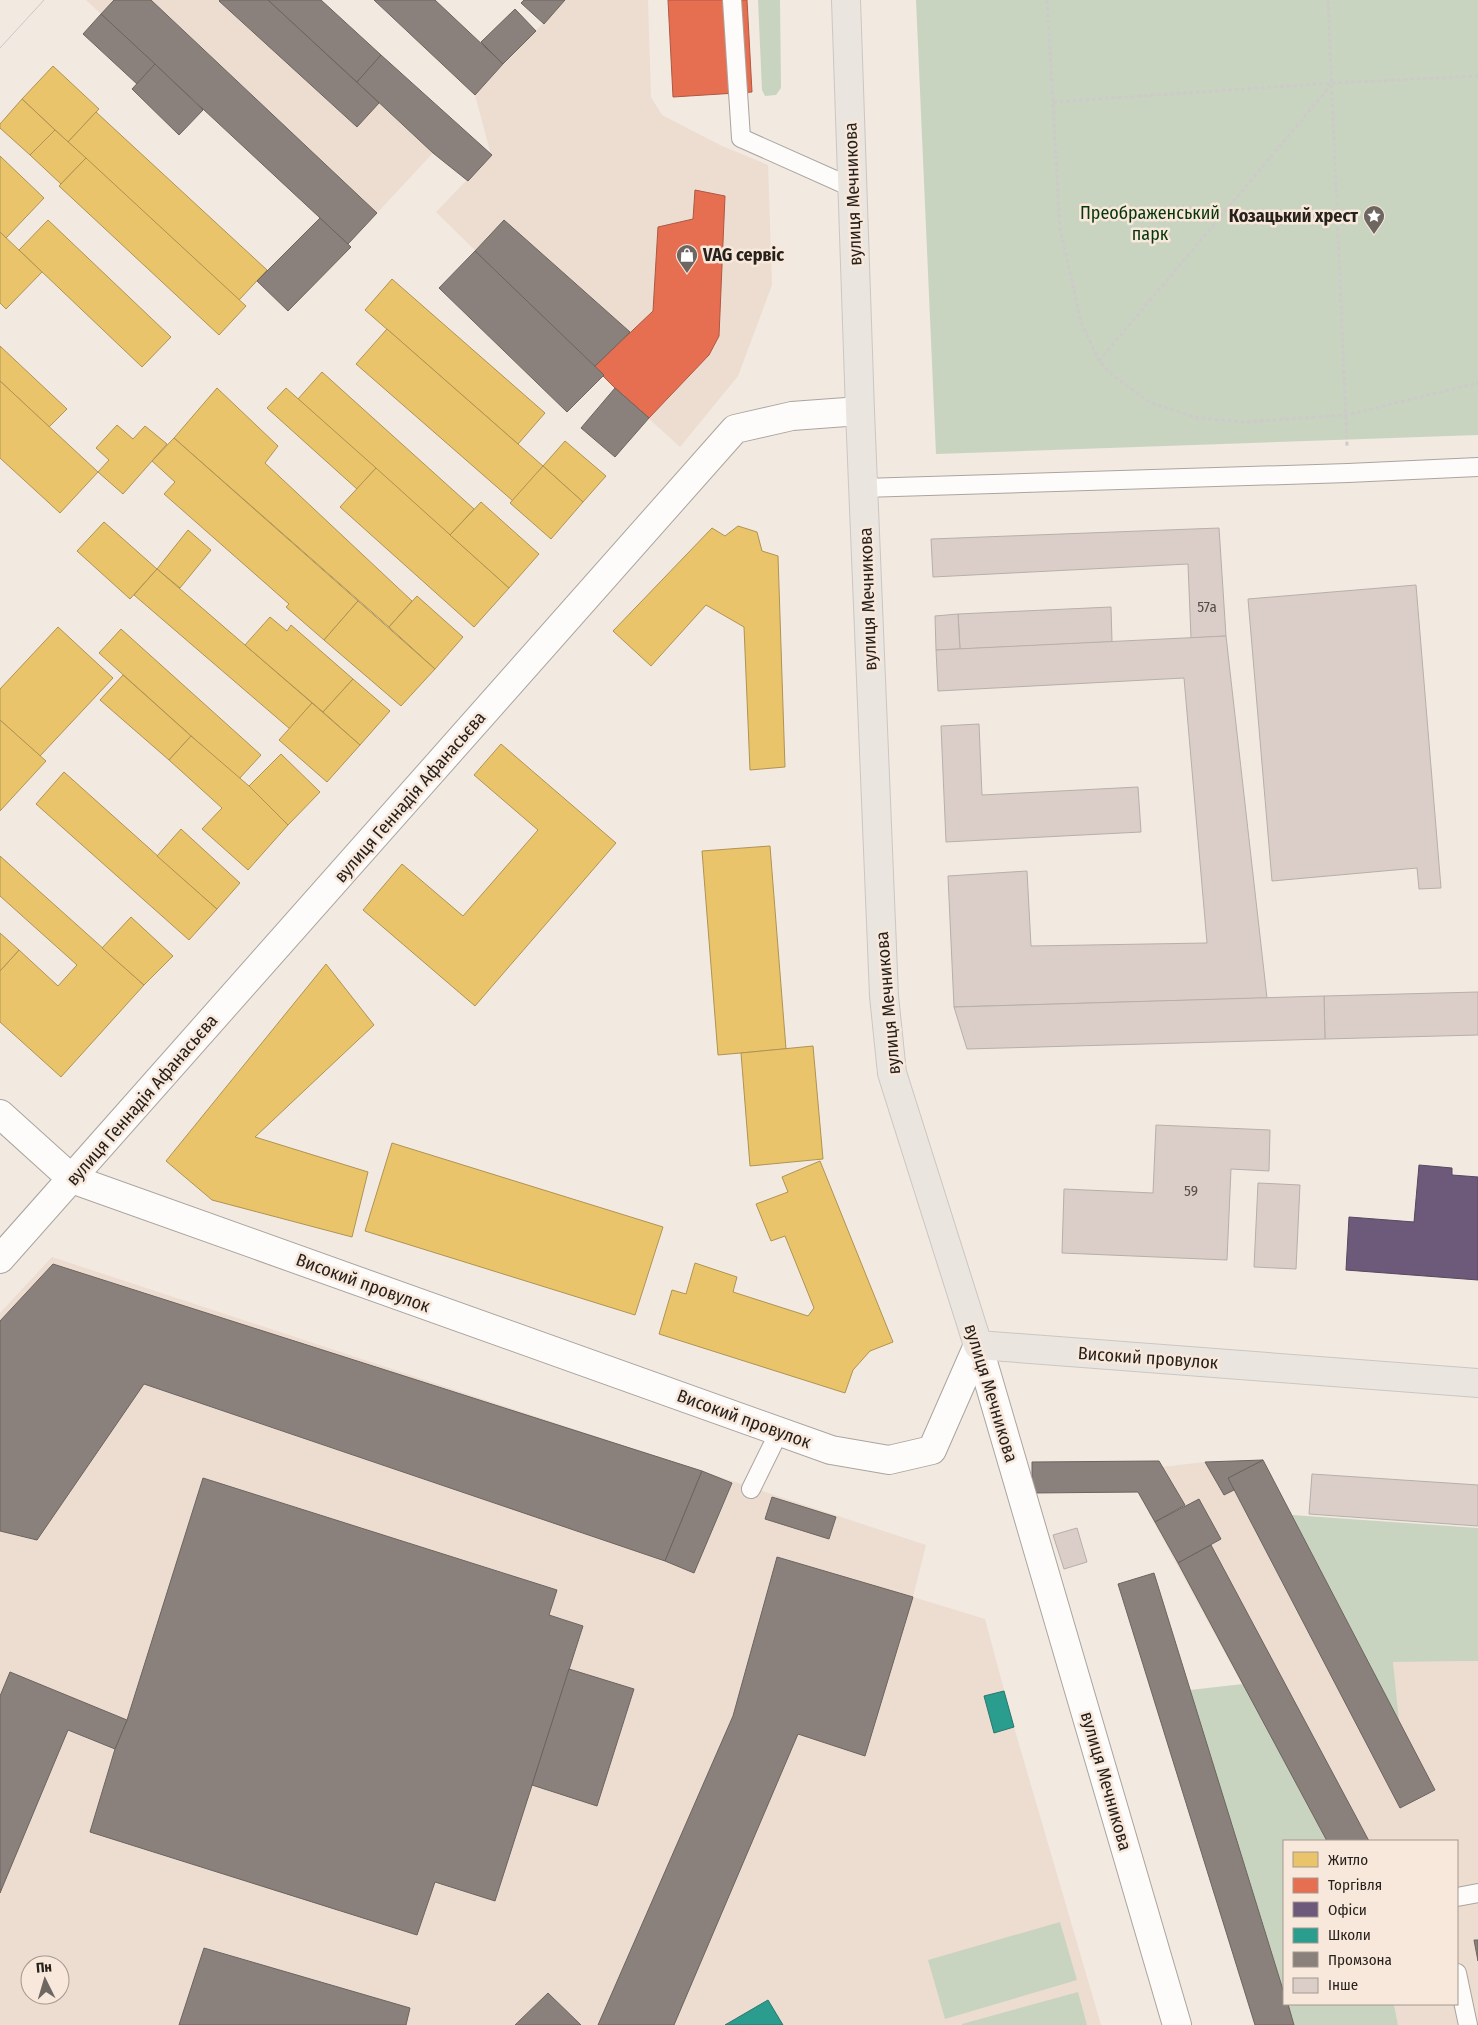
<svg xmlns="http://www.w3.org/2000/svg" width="1478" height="2025" viewBox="0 0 1478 2025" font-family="'Fira Sans Condensed',sans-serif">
<rect width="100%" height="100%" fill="#f2e9e1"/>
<g fill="#eddcd0" fill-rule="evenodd">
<path d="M86 0H268L433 153 348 244Z"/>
<path d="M565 0H648L651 97 662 115 722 146 768 165 772 285 738 376 680 447 615 388 436 212 491 155 475 95Z"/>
<path d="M52 1257 926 1545 913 1597 985 1619 1014 1727 1101 2025H0V1313ZM30 1965H60V1995H30Z"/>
<path d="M1263 1460 1398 1719 1393 1662 1478 1661V2025H1398L1394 2004H1457V1841H1327L1138 1493H1032V1462L1159 1461 1162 1467 1205 1462Z"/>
</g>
<g fill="#c8d4c0">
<path d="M758 0H780L781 88 776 95 765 96 762 90Z"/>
<path d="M916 0H1478V435L936 454Z"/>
<path d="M1292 1515 1478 1528V1661L1393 1662 1399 1721Z"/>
<path d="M1243 1684 1327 1841H1284V1993L1190 1690Z"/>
<path d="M1060 1922 1077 1980 945 2019 928 1960Z"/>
<path d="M1078 1992 1087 2025H962V2024Z"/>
<path d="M1288 2004H1394L1398 2025H1294Z"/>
</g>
<g fill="#e9c46a" stroke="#af9353">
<path d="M53 66 99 109 68 142 22 99Z"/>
<path d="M22 99 55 130 30 155 0 128V124Z"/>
<path d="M96 112 267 270 239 300 68 142Z"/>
<path d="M55 130 86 158 61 184 30 155Z"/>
<path d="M0 156 44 198 6 238 0 232Z"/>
<path d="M86 158 246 306 219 335 59 186Z"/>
<path d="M48 220 171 337 142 367 19 250Z"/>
<path d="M0 232 42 272 6 309 0 303Z"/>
<path d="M392 279 545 413 518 444 365 310Z"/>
<path d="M387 329 543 466 513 501 356 364Z"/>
<path d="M0 346 67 409 49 427 0 381Z"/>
<path d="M322 372 474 509 450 535 298 399Z"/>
<path d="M0 381 98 472 60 513 0 458Z"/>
<path d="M217 388 278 446 265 463 412 601 389 627 174 438Z"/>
<path d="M286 388 376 468 357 489 267 408Z"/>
<path d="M117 425 133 439 145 426 167 444 123 494 98 472 109 460 96 448Z"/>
<path d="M174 438 358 601 324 640 286 607 289 604 164 494 175 482 152 461Z"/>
<path d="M565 441 606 476 583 502 543 466Z"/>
<path d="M543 466 583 502 551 539 510 503Z"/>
<path d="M376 468 509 588 474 627 340 507Z"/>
<path d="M481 502 539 554 509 588 450 535Z"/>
<path d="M104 522 157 569 130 599 77 551Z"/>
<path d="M738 526 757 532 762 551 778 556 785 767 750 770 744 627 706 605 651 666 613 631 712 528 725 536Z"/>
<path d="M188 530 211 550 180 588 157 569Z"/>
<path d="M157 569 312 703 290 729 134 595Z"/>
<path d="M417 596 463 637 435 669 389 627Z"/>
<path d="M358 601 435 669 401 706 324 640Z"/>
<path d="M270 617 287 631 291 625 353 679 323 712 245 645Z"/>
<path d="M58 627 113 678 40 756 0 720V689Z"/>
<path d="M121 629 261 755 239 779 99 653Z"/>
<path d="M123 675 191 736 169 760 100 700Z"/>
<path d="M353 679 390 711 360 745 323 712Z"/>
<path d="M312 703 360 745 327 782 279 740Z"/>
<path d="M0 720 46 761 0 811Z"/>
<path d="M191 736 249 786 288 825 248 870 202 829 222 808 169 760Z"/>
<path d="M501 744 616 843 475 1006 363 910 402 864 463 916 538 830 474 775Z"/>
<path d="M281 754 320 792 288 825 249 786Z"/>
<path d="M64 772 217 909 189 940 36 804Z"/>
<path d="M181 829 240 883 217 909 157 856Z"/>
<path d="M770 846 786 1049 718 1055 702 851Z"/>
<path d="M0 856 144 985 61 1077 0 1022V971L19 950 58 986 77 965 0 896Z"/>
<path d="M131 917 173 956 144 985 102 948Z"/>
<path d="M0 933 19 950 0 971Z"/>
<path d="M326 964 374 1025 255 1137 368 1172 352 1237 212 1200 166 1161Z"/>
<path d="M813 1046 823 1159 750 1166 741 1053Z"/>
<path d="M392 1143 663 1227 635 1315 365 1231Z"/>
<path d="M820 1161 893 1342 870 1351 853 1370 845 1393 659 1334 672 1290 686 1294 695 1263 737 1277 733 1292 808 1316 814 1308 785 1236 771 1241 756 1204 788 1192 782 1177Z"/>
</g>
<g fill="#e76f51" stroke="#ad5841">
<path d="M668 0H747L752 92 673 97Z"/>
<path d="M695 190 725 196 719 336 709 355 649 418 615 388 594 367 653 311 658 227 693 219Z"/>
</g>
<path fill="#6d597a" stroke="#58485e" d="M1419 1165 1452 1168V1175L1478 1177V1280L1346 1270 1349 1217 1414 1222Z"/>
<g fill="#2a9d8f" stroke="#29786c">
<path d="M1004 1691 1014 1727 994 1733 984 1696Z"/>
<path d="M768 2000 783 2025H725Z"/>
</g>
<g fill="#8a817c" stroke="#6c645f">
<path d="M114 0H151L377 213 348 244 101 14Z"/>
<path d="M220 0H268L379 103 357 127 219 1Z"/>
<path d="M268 0H321L381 55 357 82Z"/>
<path d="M374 0H435L503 64 475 95Z"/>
<path d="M524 0H565L544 24 521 3Z"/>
<path d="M515 9 536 31 503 64 481 42Z"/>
<path d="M101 14 155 64 137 84 83 34Z"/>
<path d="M381 55 492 155 468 181 433 153 357 82Z"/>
<path d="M155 64 203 110 179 135 132 89Z"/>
<path d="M320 218 351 247 288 311 257 281Z"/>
<path d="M504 220 630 332 594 367 475 251Z"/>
<path d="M475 251 604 375 567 412 439 288Z"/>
<path d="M615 388 649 418 615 457 581 428Z"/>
<path d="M53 1264 702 1471 665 1561 144 1384 37 1540 0 1531V1321Z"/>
<path d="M1263 1460 1435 1790 1400 1808 1228 1478Z"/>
<path d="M1263 1460 1228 1478 1234 1490 1224 1495 1205 1462Z"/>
<path d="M1159 1461 1185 1505 1155 1522 1138 1492 1032 1493V1462Z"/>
<path d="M702 1471 732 1483 694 1573 665 1561Z"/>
<path d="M203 1478 557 1590 549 1615 583 1626 495 1901 435 1882 417 1935 90 1832 115 1749 127 1720Z"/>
<path d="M772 1497 836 1517 829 1539 765 1519Z"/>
<path d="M1199 1499 1221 1539 1178 1563 1155 1522Z"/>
<path d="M1211 1545 1369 1841H1327L1178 1563Z"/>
<path d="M777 1557 913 1597 865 1756 798 1734 674 2025H598L733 1716Z"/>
<path d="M1154 1573 1284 1993V2004H1288L1294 2025H1255L1118 1584Z"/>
<path d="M569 1669 634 1689 597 1806 532 1785Z"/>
<path d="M10 1672 127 1720 115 1749 68 1730 0 1893V1696Z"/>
<path d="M1474 1940H1478V1961Z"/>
<path d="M204 1948 410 2008 406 2025H179Z"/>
<path d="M548 1993 581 2025H515Z"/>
</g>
<g fill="#dbcec8" stroke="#b7afab">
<path d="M1219 528 1226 636 1191 638 1188 564 933 577 931 539Z"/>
<path d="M1416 585 1441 888 1419 889 1417 868 1272 881 1248 599Z"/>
<path d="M1111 607 1112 642 960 649 958 614Z"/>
<path d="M958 614 960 649 936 650 935 616Z"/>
<path d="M1226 636 1267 998 954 1007 948 876 1027 871 1031 946 1207 943 1184 678 938 691 936 650Z"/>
<path d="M979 724 982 795 1138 787 1141 832 946 842 941 726Z"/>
<path d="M1478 992V1035L1325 1039 1324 996Z"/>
<path d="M1324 996 1325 1039 967 1049 954 1007Z"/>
<path d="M1156 1125 1270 1130 1269 1171 1231 1169 1227 1260 1062 1253 1064 1189 1153 1193Z"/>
<path d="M1258 1183 1300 1185 1296 1269 1254 1267Z"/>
<path d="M1312 1474 1478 1485V1526L1309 1514Z"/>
<path d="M1077 1528 1087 1562 1064 1569 1053 1535Z"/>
</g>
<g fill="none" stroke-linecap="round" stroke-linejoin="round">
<g stroke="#aba49e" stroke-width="20">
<g id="lane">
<path d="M732 0 741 138 853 188"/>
<path d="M863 488 1348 473 1478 467"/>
<path d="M751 1489 779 1432"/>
<path d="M1457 1897 1478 1893"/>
<path d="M1457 1973 1468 2025"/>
</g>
</g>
<g stroke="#aba49e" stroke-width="30">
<g id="street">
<path d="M0 1114 72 1179 831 1450 889 1460 932 1450 978 1345"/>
<path d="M0 1259 735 429 792 416 860 411"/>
<path d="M978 1345 1177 2025"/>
</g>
</g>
<g stroke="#cbc6c3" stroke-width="30">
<path id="primary" d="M846 0 860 411 884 996 892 1073 978 1345 1478 1383"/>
</g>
<g stroke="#cdcbc9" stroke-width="3" stroke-dasharray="4 2.5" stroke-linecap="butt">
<path d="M1047 0 1060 228 1081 322 1099 361 1112 375 1151 403 1198 418 1246 422 1346 415 1478 383"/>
<path d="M1328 0 1347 446"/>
<path d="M1053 102 1332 83 1478 76"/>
<path d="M1099 361 1332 84"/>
</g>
<use href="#lane" stroke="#fdfcfa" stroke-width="18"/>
<use href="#street" stroke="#fdfcfa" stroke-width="28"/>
<use href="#primary" stroke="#eae5de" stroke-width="28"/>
<path stroke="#cac7c5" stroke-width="1" d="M0 48 44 0"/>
</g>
<defs>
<g id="sight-pin" transform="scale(1.125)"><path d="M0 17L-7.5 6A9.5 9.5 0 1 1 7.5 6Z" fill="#6e6761" stroke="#f8e8db"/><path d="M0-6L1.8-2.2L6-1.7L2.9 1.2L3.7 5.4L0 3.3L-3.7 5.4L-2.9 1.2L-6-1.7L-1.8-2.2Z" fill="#fff"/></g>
<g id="shop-pin" transform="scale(1.125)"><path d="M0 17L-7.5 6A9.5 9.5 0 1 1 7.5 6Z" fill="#6e6761" stroke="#f8e8db"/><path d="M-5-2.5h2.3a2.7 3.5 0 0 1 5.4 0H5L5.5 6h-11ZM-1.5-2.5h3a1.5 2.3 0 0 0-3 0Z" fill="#fff"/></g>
</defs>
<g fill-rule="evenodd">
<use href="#sight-pin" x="1374" y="216"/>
<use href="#shop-pin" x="687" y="255"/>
</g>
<g text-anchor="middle" stroke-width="5" stroke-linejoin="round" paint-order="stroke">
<g font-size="15" fill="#554d48">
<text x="1207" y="612">57а</text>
<text x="1191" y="1196">59</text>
</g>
<g font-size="18" fill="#27211c" stroke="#f8e8db">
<text transform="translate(853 194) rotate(-92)" y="6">вулиця Мечникова</text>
<text transform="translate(868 599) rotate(-92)" y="6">вулиця Мечникова</text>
<text transform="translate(410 797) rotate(-49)" y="6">вулиця Геннадія Афанасьєва</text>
<text transform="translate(888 1003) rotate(-95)" y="6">вулиця Мечникова</text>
<text transform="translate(142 1100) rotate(-49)" y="6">вулиця Геннадія Афанасьєва</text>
<text transform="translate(363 1283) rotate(20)" y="6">Високий провулок</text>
<text transform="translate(1148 1358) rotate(4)" y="6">Високий провулок</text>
<text transform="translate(991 1393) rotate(73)" y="6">вулиця Мечникова</text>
<text transform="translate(744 1419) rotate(20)" y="6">Високий провулок</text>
<text transform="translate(1106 1781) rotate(74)" y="6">вулиця Мечникова</text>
</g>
<g font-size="18" fill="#06360a" stroke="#f8e8db">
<text x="1150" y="219">Преображенський<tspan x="1150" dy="21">парк</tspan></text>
</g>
<g font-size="18" font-weight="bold" fill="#27211c" stroke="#f8e8db" text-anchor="end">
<text x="1358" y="222">Козацький хрест</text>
<text x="703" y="261" text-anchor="start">VAG сервіс</text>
</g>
</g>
<rect x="1283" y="1840" width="175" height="165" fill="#f8e8db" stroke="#a4988f"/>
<rect x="1293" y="1852" width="25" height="15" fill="#e9c46a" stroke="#a4988f"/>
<text x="1328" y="1865" font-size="15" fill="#27211c">Житло</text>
<rect x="1293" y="1878" width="25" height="15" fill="#e76f51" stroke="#a4988f"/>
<text x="1328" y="1890" font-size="15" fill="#27211c">Торгівля</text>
<rect x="1293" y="1902" width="25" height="15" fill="#6d597a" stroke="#a4988f"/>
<text x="1328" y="1915" font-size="15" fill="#27211c">Офіси</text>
<rect x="1293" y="1928" width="25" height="15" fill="#2a9d8f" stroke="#a4988f"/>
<text x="1328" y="1940" font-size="15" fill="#27211c">Школи</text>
<rect x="1293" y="1952" width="25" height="15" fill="#8a817c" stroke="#a4988f"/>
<text x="1328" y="1965" font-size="15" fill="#27211c">Промзона</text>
<rect x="1293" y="1978" width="25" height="15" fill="#dbcec8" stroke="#a4988f"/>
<text x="1328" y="1990" font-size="15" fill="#27211c">Інше</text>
<g transform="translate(45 1980) rotate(355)"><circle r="24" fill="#f8e8db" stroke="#a4988f"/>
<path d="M0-4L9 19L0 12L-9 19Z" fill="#6e6761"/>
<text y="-8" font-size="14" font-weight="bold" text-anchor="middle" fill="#27211c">Пн</text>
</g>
</svg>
